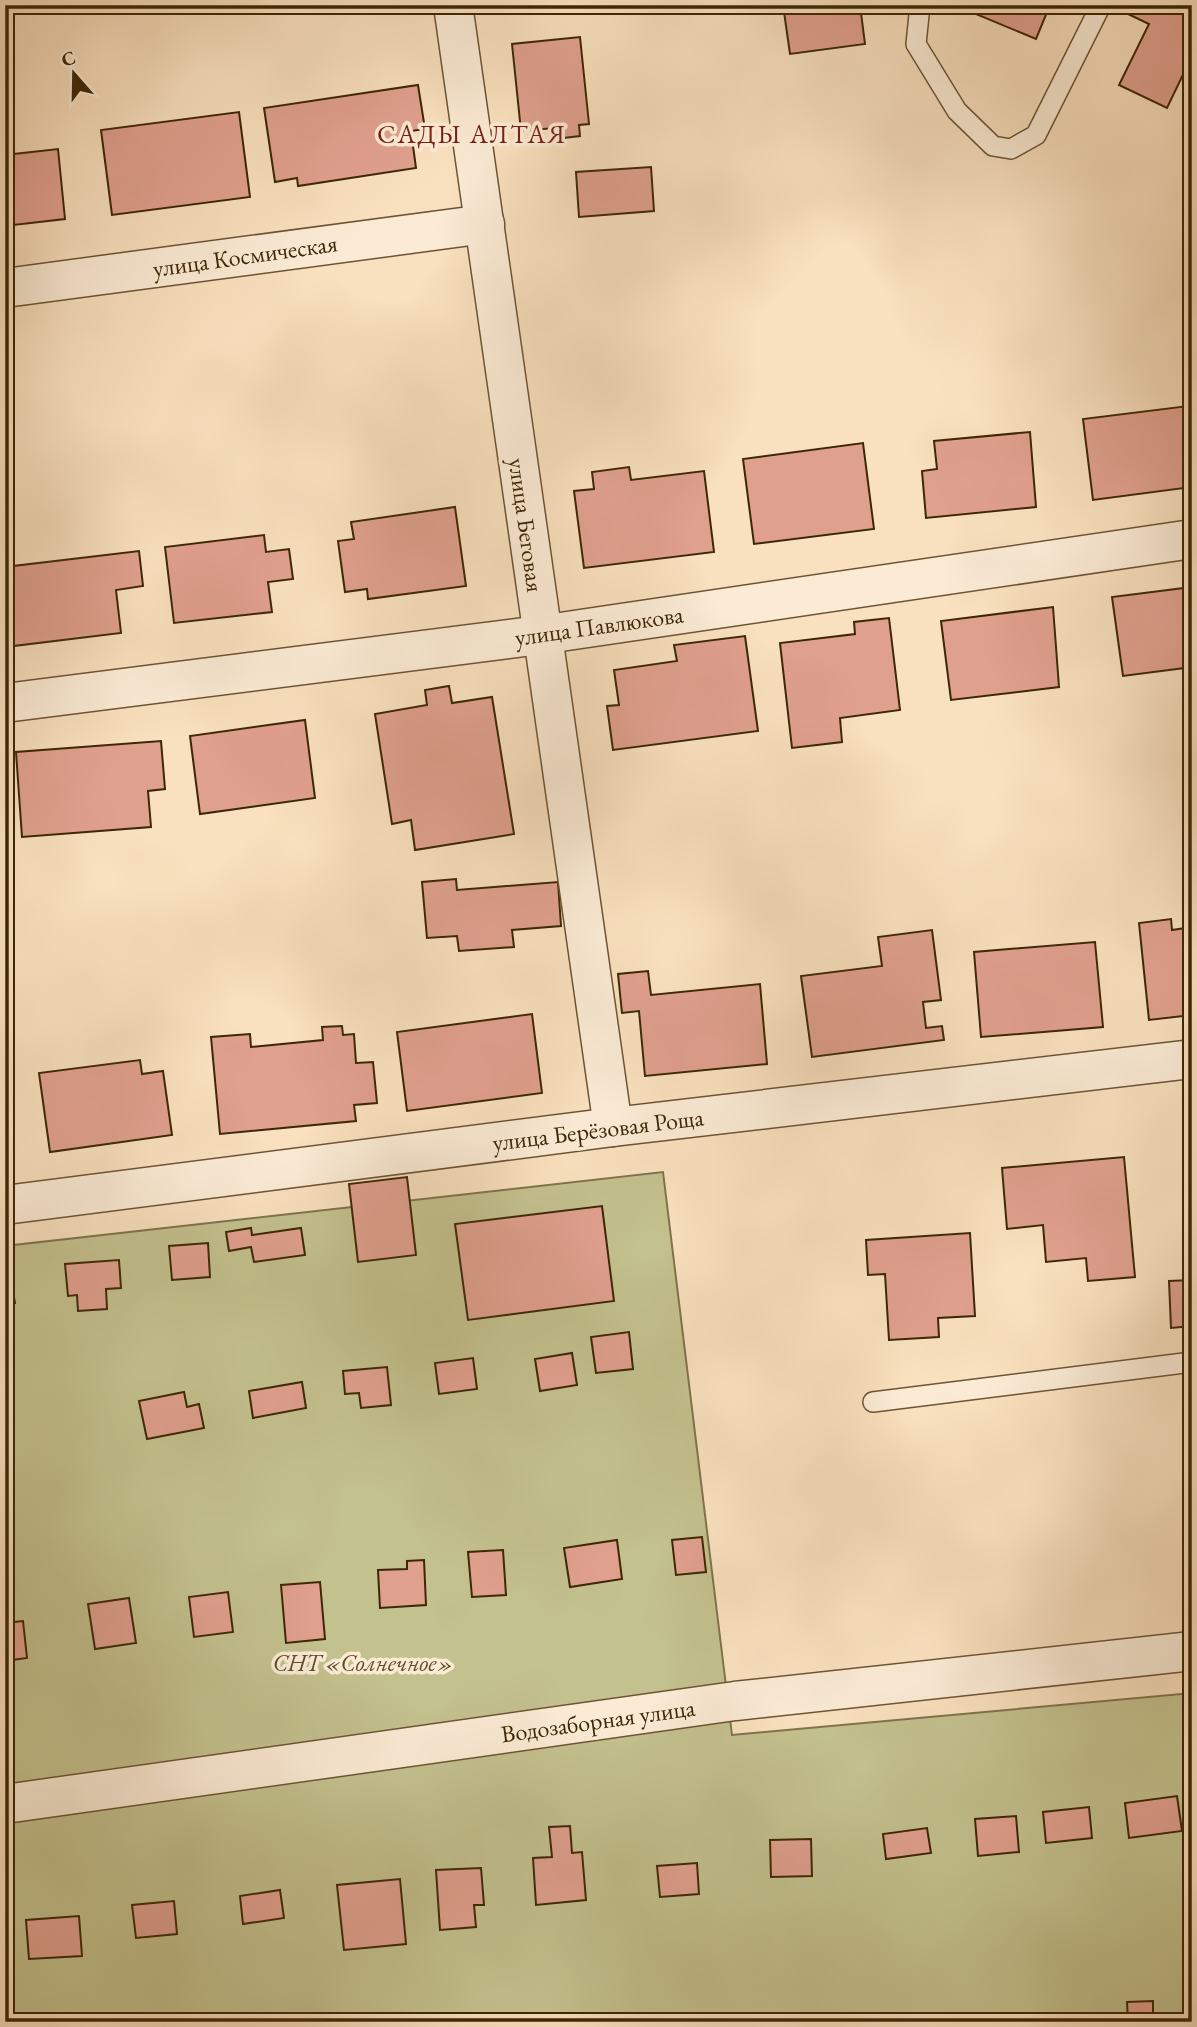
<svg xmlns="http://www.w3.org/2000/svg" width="1197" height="2027" viewBox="0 0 1197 2027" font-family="'EB Garamond',serif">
<rect width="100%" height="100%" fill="#f9e0be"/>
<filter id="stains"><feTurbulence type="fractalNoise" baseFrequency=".00286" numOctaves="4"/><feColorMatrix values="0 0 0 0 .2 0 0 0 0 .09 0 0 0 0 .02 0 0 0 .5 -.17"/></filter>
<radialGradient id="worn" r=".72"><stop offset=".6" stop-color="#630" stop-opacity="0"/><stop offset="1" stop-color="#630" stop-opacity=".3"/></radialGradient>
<path fill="#c3c18e" stroke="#80744a" stroke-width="2" d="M663 1172 732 1735 1192 1693V2022H5V1246Z"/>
<g fill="#e0a08e" stroke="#3d2705" stroke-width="2">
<path d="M783 5H860L865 44 790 54Z"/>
<path d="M973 5H1050L1036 39 971 12Z"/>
<path d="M1132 5H1192V56L1167 108 1119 85 1149 24 1128 14Z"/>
<path d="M580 37 589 124 579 125 580 136 555 139 554 128 521 131 512 44Z"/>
<path d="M418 85 425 129 411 131 416 168 298 186 297 178 275 182 264 108Z"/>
<path d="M239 112 250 197 112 215 101 130Z"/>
<path d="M58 149 65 219 5 226V155Z"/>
<path d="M651 167 654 211 579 217 576 172Z"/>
<path d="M1188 406 1192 487 1093 500 1083 419Z"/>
<path d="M1030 432 1036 507 926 518 922 471 937 469 934 441Z"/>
<path d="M863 443 874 529 754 544 743 459Z"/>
<path d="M629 467 631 480 704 471 714 552 584 568 574 491 594 489 592 472Z"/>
<path d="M455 507 466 586 368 599 367 589 345 592 338 541 354 539 351 522Z"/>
<path d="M264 535 266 552 289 549 293 579 268 582 272 612 174 623 165 547Z"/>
<path d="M139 551 143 586 116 590 121 633 5 647V567Z"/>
<path d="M1192 587V667L1123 676 1112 597Z"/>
<path d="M1053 607 1059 687 951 700 941 621Z"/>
<path d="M889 618 900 710 840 718 842 742 792 748 780 643 855 634 854 622Z"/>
<path d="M745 636 758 731 613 750 607 706 619 705 614 670 677 661 674 645Z"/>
<path d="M449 686 452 703 492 697 514 834 415 850 411 820 392 824 375 714 427 705 425 690Z"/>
<path d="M305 720 315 798 200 814 190 736Z"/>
<path d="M161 741 165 789 148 791 151 827 22 837 16 752Z"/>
<path d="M456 879 457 890 558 882 561 926 512 930 514 947 459 951 457 936 427 938 422 882Z"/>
<path d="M1171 919 1172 930 1192 927V1015L1149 1020 1139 923Z"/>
<path d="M932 930 941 1000 923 1002 926 1028 942 1026 944 1040 812 1057 801 976 882 966 878 937Z"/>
<path d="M1095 942 1103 1027 981 1037 974 952Z"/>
<path d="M648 971 651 995 760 984 767 1064 645 1076 639 1011 622 1013 618 974Z"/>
<path d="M532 1014 542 1093 407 1111 397 1032Z"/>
<path d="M342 1026 343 1035 354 1034 356 1063 373 1062 377 1103 354 1105 356 1121 220 1134 211 1037 250 1034 251 1047 323 1040 322 1027Z"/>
<path d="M140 1060 142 1074 163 1071 172 1135 50 1152 39 1073Z"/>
<path d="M1124 1157 1135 1277 1088 1281 1086 1258 1046 1262 1043 1225 1007 1229 1002 1168Z"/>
<path d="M407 1177 416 1255 358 1262 349 1184Z"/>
<path d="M602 1206 614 1301 468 1320 455 1224Z"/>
<path d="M251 1228 252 1235 301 1228 305 1255 254 1262 251 1247 229 1251 226 1232Z"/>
<path d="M970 1233 975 1316 938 1318 939 1337 889 1340 885 1274 868 1275 866 1240Z"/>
<path d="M208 1243 210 1277 172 1280 169 1246Z"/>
<path d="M119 1260 121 1288 106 1289 107 1309 78 1311 77 1295 68 1296 65 1264Z"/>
<path d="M5 1270H9L15 1303 5 1305Z"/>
<path d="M1192 1280V1326L1171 1328 1169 1281Z"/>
<path d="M629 1332 633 1369 596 1373 591 1337Z"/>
<path d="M572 1353 577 1385 540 1391 535 1359Z"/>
<path d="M473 1358 477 1389 439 1394 435 1363Z"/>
<path d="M387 1367 391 1405 361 1408 359 1393 345 1394 343 1371Z"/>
<path d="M302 1382 306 1408 253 1418 249 1391Z"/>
<path d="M184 1392 187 1407 199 1404 204 1428 147 1439 139 1401Z"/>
<path d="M5 1423 11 1466 5 1467Z"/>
<path d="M702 1537 706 1572 676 1575 672 1540Z"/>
<path d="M617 1540 622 1579 570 1587 564 1548Z"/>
<path d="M503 1550 506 1595 472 1597 468 1552Z"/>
<path d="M424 1560 426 1605 380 1608 378 1570 407 1569V1561Z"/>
<path d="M320 1582 325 1639 286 1643 281 1585Z"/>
<path d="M228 1592 233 1632 194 1637 189 1597Z"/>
<path d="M129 1598 136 1643 95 1649 88 1604Z"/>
<path d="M23 1621 27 1658 5 1661V1623Z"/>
<path d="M1177 1796 1182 1831 1129 1838 1125 1803Z"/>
<path d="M1089 1807 1092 1838 1046 1843 1043 1812Z"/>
<path d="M1016 1816 1019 1852 978 1856 975 1819Z"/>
<path d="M570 1826 572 1853 582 1852 586 1900 536 1905 533 1858 552 1857 549 1827Z"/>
<path d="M927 1828 931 1853 886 1859 883 1834Z"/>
<path d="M811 1839 812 1876 771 1877 770 1840Z"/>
<path d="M697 1863 699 1894 660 1897 657 1866Z"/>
<path d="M481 1868 484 1905H474L476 1927 440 1930 436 1870Z"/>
<path d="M400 1879 406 1944 344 1950 337 1885Z"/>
<path d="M280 1890 284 1918 243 1924 240 1896Z"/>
<path d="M174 1901 177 1934 136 1938 132 1905Z"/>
<path d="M79 1916 82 1956 29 1959 26 1920Z"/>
<path d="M1153 2001V2022H1128L1127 2002Z"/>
</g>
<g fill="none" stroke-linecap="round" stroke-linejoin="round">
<g stroke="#6c5533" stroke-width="22">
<g id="lane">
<path d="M920 5 916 44 957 111 993 146 1011 149 1036 135 1101 5"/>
<path d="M873 1402 1192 1362"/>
</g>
</g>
<g stroke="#6c5533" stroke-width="41">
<g id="street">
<path d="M453 5 613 1127"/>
<path d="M5 288 485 224"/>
<path d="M5 703 540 635 1192 539"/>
<path d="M5 1205 613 1127 1192 1059"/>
<path d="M5 1804 735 1701 1192 1651"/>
</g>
</g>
<use href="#lane" stroke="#fbebd5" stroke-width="19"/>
<use href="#street" stroke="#fbebd5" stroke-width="38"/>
</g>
<g text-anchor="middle" stroke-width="7" stroke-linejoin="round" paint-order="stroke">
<g font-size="24" fill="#3d2705" stroke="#fbebd5">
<text transform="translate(245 256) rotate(-8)" y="8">улица Космическая</text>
<text transform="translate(526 525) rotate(82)" y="8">улица Беговая</text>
<text transform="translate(599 626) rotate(-8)" y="8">улица Павлюкова</text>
<text transform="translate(598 1130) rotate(-7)" y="8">улица Берёзовая Роща</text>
<text transform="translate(598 1721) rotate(-8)" y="8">Водозаборная улица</text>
</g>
<g font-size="24" font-style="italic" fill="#5e4e27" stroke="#fbebd5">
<text x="363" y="1671">СНТ «Солнечное»</text>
</g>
<g font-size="26" letter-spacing="2" fill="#7a1f14" stroke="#fbebd5">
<text x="472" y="143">САДЫ АЛТАЯ</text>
</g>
</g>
<rect width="1197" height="2027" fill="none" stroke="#f9e0be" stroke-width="28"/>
<rect x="7" y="7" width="1183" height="2013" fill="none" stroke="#3d2705" stroke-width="3.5"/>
<rect x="14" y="14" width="1169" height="1999" fill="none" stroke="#3d2705" stroke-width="2"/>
<g transform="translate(74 74) rotate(340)" stroke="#fbebd5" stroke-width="5" paint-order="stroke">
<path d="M0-5L12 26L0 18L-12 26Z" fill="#3d2705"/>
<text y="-10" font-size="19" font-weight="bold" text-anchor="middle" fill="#3d2705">С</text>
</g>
<rect width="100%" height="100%" filter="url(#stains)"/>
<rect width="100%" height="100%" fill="url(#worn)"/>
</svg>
